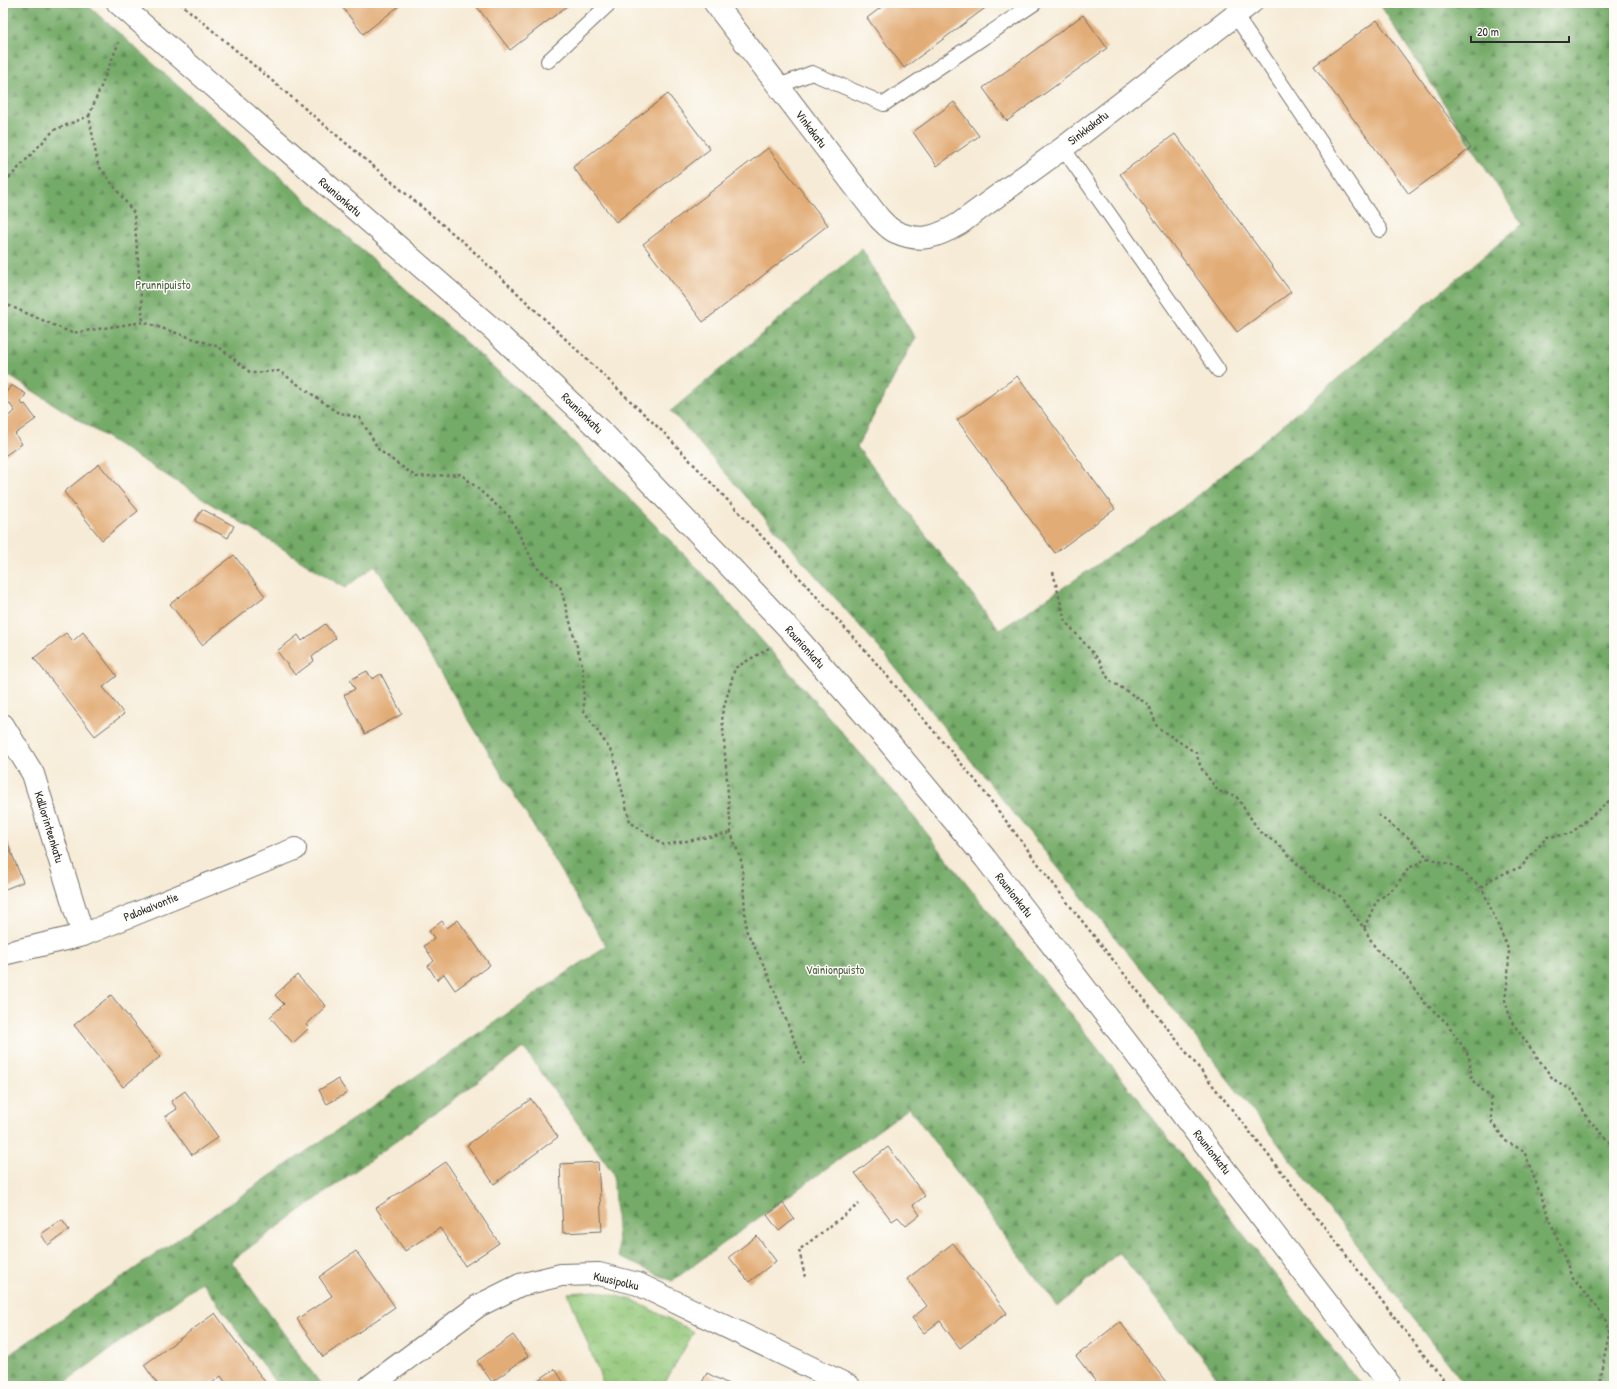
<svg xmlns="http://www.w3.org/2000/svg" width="1617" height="1389" viewBox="0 0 1617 1389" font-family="'Patrick Hand',sans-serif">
  <defs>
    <pattern id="forest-firs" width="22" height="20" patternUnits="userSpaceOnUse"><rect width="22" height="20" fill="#74ab68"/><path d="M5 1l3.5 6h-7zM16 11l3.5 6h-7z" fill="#5f8b56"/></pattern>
    <pattern id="park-crowns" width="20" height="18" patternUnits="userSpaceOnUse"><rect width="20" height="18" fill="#91c677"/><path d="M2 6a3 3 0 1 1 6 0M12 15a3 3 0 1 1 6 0" fill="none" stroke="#77a162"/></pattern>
  </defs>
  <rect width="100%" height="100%" fill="#fdfcf7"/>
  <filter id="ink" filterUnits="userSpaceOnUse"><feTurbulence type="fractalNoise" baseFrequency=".025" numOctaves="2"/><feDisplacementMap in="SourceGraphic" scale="8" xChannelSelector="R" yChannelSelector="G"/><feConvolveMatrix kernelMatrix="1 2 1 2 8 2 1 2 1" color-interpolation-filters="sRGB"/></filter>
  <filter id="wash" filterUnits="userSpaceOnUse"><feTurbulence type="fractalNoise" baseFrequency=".012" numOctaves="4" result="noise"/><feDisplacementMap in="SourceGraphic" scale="16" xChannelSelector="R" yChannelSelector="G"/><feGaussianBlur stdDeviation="0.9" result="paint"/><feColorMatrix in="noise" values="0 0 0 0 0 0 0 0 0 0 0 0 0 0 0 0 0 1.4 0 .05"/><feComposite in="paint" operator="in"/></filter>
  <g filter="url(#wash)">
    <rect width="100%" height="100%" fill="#f6ebd6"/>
    <!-- forest -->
    <g fill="url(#forest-firs)" stroke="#506b4a">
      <path d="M3 3H85L547 415 708 579 894 792 1122 1079 1362 1386H1224L1119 1252 1058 1307 909 1108 672 1281 619 1257 613 1173 524 1048 231 1261 322 1386H278L202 1282 60 1386H3V1359L606 946 375 565 345 588 3 372Z"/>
      <path d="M1379 3H1614V1386H1466L1182 1020 881 650 671 411 862 249 915 338 857 447 1000 630 1188 504 1522 224Z"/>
    </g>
    <!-- park -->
    <path fill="url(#park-crowns)" stroke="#5e7851" d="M596 1291 633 1300 694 1332 663 1386H604L568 1293Z"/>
    <g id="blocks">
      <!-- building -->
      <g fill="#e2ac76">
        <path d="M339 3H403L363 34Z"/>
        <path d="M474 3H571L510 50Z"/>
        <path d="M887 3H992L904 68 867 18Z"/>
        <path d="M1123 3H1135L1127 8Z"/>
        <path d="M1083 15 1107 48 1007 121 983 88Z"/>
        <path d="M1377 20 1471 148 1409 194 1314 66Z"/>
        <path d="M668 94 710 149 616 222 573 167Z"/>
        <path d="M954 102 979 136 937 166 913 132Z"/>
        <path d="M1175 134 1291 292 1237 332 1120 174Z"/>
        <path d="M768 148 828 225 703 322 643 244Z"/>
        <path d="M1017 376 1115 509 1055 553 957 420Z"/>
        <path d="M11 385 26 394 21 402 23 405 25 404 36 419 15 434 22 444 3 457V417L4 419 15 411 4 396Z"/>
        <path d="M99 464 138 511 102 540 64 492Z"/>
        <path d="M202 509 234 526 228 538 195 521Z"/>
        <path d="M234 555 265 596 202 645 170 604Z"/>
        <path d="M325 624 336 638 312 657 314 661 295 675 277 651 298 635 302 641Z"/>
        <path d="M83 632 117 676 103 687 124 714 95 736 34 658 66 633 73 641Z"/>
        <path d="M367 671 372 679 381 674 402 714 365 734 344 695 355 689 350 680Z"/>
        <path d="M3 831 23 882 3 890Z"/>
        <path d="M458 920 490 965 455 990 444 974 437 980 428 966 434 961 424 946 434 938 429 931 442 921 447 928Z"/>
        <path d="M297 975 326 1006 306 1025 309 1028 293 1043 270 1017 284 1004 275 995Z"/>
        <path d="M111 995 160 1057 123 1087 74 1025Z"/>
        <path d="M338 1079 347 1093 327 1104 319 1090Z"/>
        <path d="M185 1091 218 1137 192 1155 165 1117 177 1109 171 1101Z"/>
        <path d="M531 1099 558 1137 494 1184 467 1145Z"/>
        <path d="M888 1147 925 1196 913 1205 920 1215 906 1226 898 1217 892 1221 855 1173Z"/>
        <path d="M446 1162 499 1243 465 1266 440 1228 405 1251 376 1208Z"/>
        <path d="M598 1162 602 1231 563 1233 560 1164Z"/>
        <path d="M783 1203 794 1219 779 1231 767 1215Z"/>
        <path d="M62 1220 69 1230 48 1245 41 1234Z"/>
        <path d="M757 1236 776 1261 749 1282 729 1257Z"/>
        <path d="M953 1243 1007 1313 960 1348 940 1321 924 1333 912 1318 927 1306 907 1279Z"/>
        <path d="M356 1251 395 1307 323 1357 297 1319 332 1296 319 1277Z"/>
        <path d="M215 1313 268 1386H228L221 1376 208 1386H159L144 1365Z"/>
        <path d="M1120 1322 1169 1386H1099L1076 1356Z"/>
        <path d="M513 1335 528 1356 492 1382 477 1361Z"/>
        <path d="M555 1369 566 1386H529Z"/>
        <path d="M707 1373 732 1386H700Z"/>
        <path d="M1072 1382 1075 1386H1067Z"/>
      </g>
    </g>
  </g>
  <g filter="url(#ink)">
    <use href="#blocks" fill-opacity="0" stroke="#726e67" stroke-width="1"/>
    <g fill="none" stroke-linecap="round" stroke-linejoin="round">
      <defs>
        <g id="lane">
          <path d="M1235 15 1380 230"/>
          <path d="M548 61 610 3"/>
          <path d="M779 86 812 73 884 104 1035 3"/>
          <path d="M1063 148 1218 370"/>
        </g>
        <g id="street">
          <path d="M715 3 879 218C884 223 890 230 896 232 920 243 937 237 959 224L1063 148 1251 3"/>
          <path d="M3 725 33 774 83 935"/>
          <path d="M3 954 83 935 295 849"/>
          <path d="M370 1386 478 1306 520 1285 561 1275 599 1274 638 1284 849 1386"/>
        </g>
        <path id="secondary" d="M118 3 495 331 608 438 793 633 887 740 985 858 1391 1386"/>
      </defs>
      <!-- lane casing -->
      <use href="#lane" stroke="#726e67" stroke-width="16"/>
      <!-- street casing -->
      <use href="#street" stroke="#726e67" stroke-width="24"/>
      <!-- secondary casing -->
      <use href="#secondary" stroke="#726e67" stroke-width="24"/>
      <!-- path -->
      <g stroke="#726e67" stroke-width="2.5" stroke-dasharray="3 3" stroke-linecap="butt">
        <path d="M180 3 469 247 664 433 770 545 871 657 976 781 1067 902 1288 1180 1448 1386"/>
        <path d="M89 116 119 42"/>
        <path d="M3 179 9 178 54 130 89 116 98 165 134 213 143 322"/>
        <path d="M3 303 72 333 143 322 219 347 251 373 279 371 337 412 360 418 379 450 416 477 461 474 510 517 536 567 560 586 583 668 584 711 613 754 630 822 664 845 731 833"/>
        <path d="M1053 572 1065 621 1099 660 1109 680 1149 705 1157 727 1196 753 1201 768 1218 791 1236 796 1260 832 1279 845 1314 881 1340 896 1364 928 1376 949 1401 970 1424 1002 1447 1023 1469 1056 1472 1080 1491 1098 1492 1123 1507 1142 1524 1151 1571 1275 1607 1321 1610 1335 1614 1341"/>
        <path d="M769 648 735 668 722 714 731 833 742 863 746 930 766 970 804 1064"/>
        <path d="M1378 815 1410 839 1428 858 1455 866 1482 888 1509 951 1508 977 1505 1000 1511 1021 1553 1079 1573 1091 1588 1119 1614 1146"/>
        <path d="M1482 888 1493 878 1521 867 1547 837 1570 834 1609 801 1614 799"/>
        <path d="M1364 928 1376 902 1395 887 1409 868 1428 858"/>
        <path d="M805 1277 799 1250 859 1204"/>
        <path d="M1601 1386 1600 1376 1609 1335"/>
      </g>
      <!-- lane -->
      <use href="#lane" stroke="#fff" stroke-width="14"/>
      <!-- street -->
      <use href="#street" stroke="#fff" stroke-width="22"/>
      <!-- secondary -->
      <use href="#secondary" stroke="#fff" stroke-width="22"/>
    </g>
  </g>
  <g text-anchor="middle" stroke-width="3" stroke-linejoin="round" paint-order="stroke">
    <!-- street labels -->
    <g font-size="12" fill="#2b2b2b" stroke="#fdfcf7">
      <text transform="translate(1088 128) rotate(-38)" y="4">Sinkkakatu</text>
      <text transform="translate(811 129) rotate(53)" y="4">Vinkakatu</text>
      <text transform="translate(340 197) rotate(41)" y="4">Rounionkatu</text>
      <text transform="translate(582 413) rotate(44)" y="4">Rounionkatu</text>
      <text transform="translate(805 647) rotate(48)" y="4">Rounionkatu</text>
      <text transform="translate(49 827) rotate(73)" y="4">Kalliorinteenkatu</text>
      <text transform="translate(1014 895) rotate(52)" y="4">Rounionkatu</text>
      <text transform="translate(151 907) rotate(-22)" y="4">Palokaivontie</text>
      <text transform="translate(1212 1152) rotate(52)" y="4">Rounionkatu</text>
      <text transform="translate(616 1281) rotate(13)" y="4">Kuusipolku</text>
    </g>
    <!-- park labels -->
    <g font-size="12" fill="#4f6146" stroke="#fdfcf7">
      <text x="163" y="289">Prunnipuisto</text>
      <text x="835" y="974">Vainionpuisto</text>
    </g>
  </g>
  <!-- margin -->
  <rect width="1617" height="1389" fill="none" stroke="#fdfcf7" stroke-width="16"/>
  <!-- scale -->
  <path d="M1471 36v6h98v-6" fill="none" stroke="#2b2b2b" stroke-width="2"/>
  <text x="1477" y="36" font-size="12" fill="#2b2b2b" stroke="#fdfcf7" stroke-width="3" paint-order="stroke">20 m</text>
</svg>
